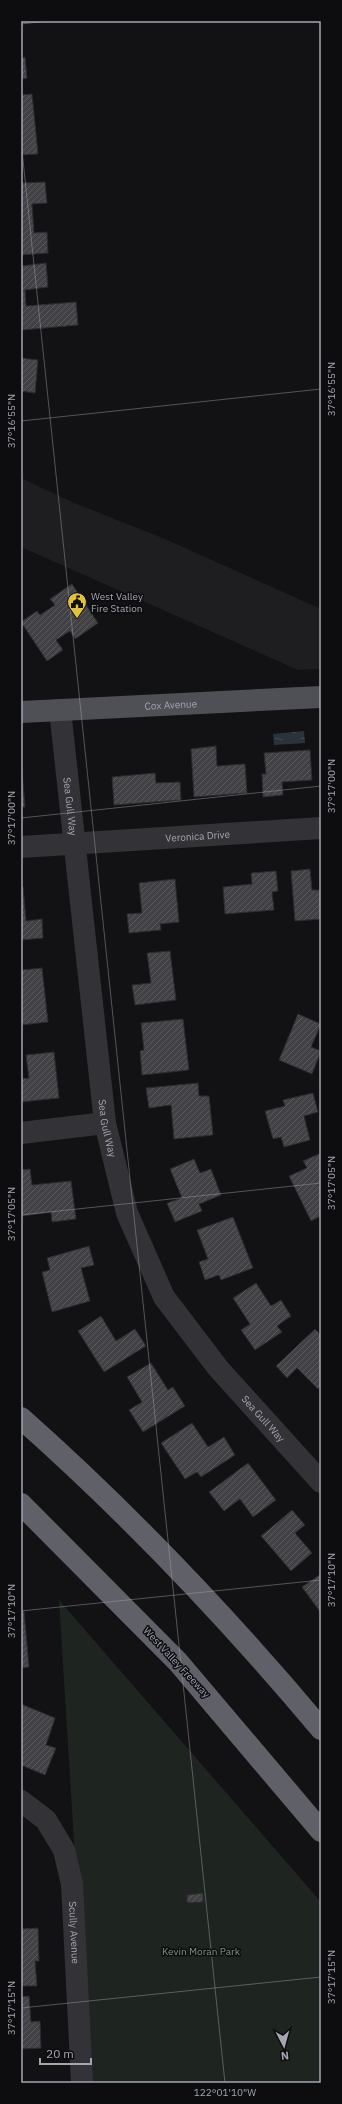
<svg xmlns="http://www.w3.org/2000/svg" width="342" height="2104" viewBox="0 0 342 2104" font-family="'IBM Plex Sans',sans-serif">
  <defs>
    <pattern id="water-ripples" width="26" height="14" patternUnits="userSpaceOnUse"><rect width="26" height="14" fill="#2c323a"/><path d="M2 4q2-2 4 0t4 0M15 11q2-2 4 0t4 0" fill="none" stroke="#484d54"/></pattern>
    <pattern id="building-hatch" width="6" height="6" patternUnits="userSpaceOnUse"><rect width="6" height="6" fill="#414146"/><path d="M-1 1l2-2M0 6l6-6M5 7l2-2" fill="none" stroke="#59595e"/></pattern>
  </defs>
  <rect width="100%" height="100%" fill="#121113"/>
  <!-- built -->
  <path fill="#1e1d1f" d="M21 478 72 502 165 539 321 609V669L298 670 21 547Z"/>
  <!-- green -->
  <path fill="#1e2520" d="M59 1600 321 1902V2083H89Z"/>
  <!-- water -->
  <path fill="url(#water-ripples)" d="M304 731 305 743 274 745 273 734Z"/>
  <!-- building -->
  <g fill="url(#building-hatch)" stroke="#2c2b2e">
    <path d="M25 57 27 78 21 79V58Z"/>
    <path d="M32 94 38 154 21 155V95Z"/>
    <path d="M45 182 47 203 32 204 34 233 47 232 48 253 21 255V183Z"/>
    <path d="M46 263 48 287 25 290 26 306 76 302 78 325 22 330 21 266Z"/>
    <path d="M21 358 38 360 35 393 21 391Z"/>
    <path d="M72 584 98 623 75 639 70 631 56 640 63 650 47 661 21 622 37 611 40 615 55 605 50 599Z"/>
    <path d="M216 746 217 766 245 764 247 793 194 797 191 749Z"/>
    <path d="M310 750 312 780 282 782 283 795 263 797 262 774H266L264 753Z"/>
    <path d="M21 760 25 807H21Z"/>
    <path d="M155 773 156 783 180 782 181 800 114 805 112 777Z"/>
    <path d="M310 869 312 890H321V919L295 921 291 871Z"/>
    <path d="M276 871 278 891 272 892 274 910 225 914 223 887 252 884 251 873Z"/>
    <path d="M175 879 179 922 160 924 161 930 129 933 127 914 142 913 139 883Z"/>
    <path d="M21 887H23L26 921 42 919 43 938 21 940Z"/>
    <path d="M170 951 176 1000 135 1005 132 985 151 983 147 953Z"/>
    <path d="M42 968 48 1022 21 1025V970Z"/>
    <path d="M298 1014 321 1024 311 1047 321 1051 312 1074 279 1060Z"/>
    <path d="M183 1019 189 1070 142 1075 140 1051 144 1050 141 1023Z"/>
    <path d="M54 1052 59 1098 21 1102V1079L29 1078 26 1055Z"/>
    <path d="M198 1083 199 1096H209L213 1135 174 1139 171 1105 149 1108 146 1088Z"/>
    <path d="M313 1093 318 1112 304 1116 310 1140 284 1147 281 1137 273 1139 265 1111 285 1106 283 1100Z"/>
    <path d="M321 1153V1216L311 1221 289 1176 307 1168 303 1161Z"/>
    <path d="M194 1159 200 1173 211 1169 221 1195 199 1204 202 1211 175 1222 167 1203 182 1198 170 1169Z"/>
    <path d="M30 1169 32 1185 71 1181 76 1219 52 1222 51 1212 22 1216 21 1170Z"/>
    <path d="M233 1217 253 1268 221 1280 219 1275 205 1280 199 1262 208 1259 197 1230Z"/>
    <path d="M89 1246 94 1265 81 1268 90 1301 52 1312 42 1272 50 1270 47 1258Z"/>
    <path d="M256 1283 271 1306 281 1300 291 1316 277 1326 282 1332 255 1350 241 1330 250 1324 233 1298Z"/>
    <path d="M101 1316 116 1341 135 1329 146 1346 104 1372 78 1331Z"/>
    <path d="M315 1329 321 1335V1386L318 1389 297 1368 287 1378 276 1366Z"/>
    <path d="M151 1363 168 1390 173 1387 185 1406 143 1432 129 1410 142 1402 127 1377Z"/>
    <path d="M192 1423 208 1447 224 1437 235 1455 201 1477 197 1472 185 1479 161 1443Z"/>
    <path d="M248 1463 276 1500 253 1517 240 1499 224 1511 209 1492Z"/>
    <path d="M292 1510 305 1525 295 1533 312 1553 291 1571 261 1536Z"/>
    <path d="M321 1574V1613L302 1587Z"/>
    <path d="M21 1611H24L29 1667 21 1668Z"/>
    <path d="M21 1704 55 1718 46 1745 56 1748 45 1775 21 1765Z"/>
    <path d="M203 1893V1902L187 1903V1895Z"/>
    <path d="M38 1928 39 1961H35L37 1986H21V1929Z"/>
    <path d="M29 1996 31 2022 40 2021 41 2048 21 2049V1997Z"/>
  </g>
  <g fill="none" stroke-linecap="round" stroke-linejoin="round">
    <!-- minor -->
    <g stroke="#333337" stroke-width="22">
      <path id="s1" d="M60 710 105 1123 127 1213 164 1297 218 1368 321 1482"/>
      <path id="s2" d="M21 847 321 828"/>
      <path d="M21 1133 105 1123"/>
      <path id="s3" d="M21 1801 46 1820 64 1850 72 1884 82 2083"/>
    </g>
    <!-- major -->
    <path stroke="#4f4f56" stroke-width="22" id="s4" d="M21 712 321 697"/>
    <!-- highway -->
    <g stroke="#5f6068" stroke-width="22">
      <path d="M21 1418C129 1514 228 1618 321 1729"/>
      <path d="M21 1504 178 1662 321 1831"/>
    </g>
  </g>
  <!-- ticks -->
  <path fill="none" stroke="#a4a6b2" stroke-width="1" stroke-opacity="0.45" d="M21 24 48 21M21 141 225 2083M21 421 321 389M21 818 321 786M21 1215 321 1183M21 1611 321 1580M21 2008 321 1977"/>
  <!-- icons -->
  <defs>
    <symbol id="civic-pin" viewBox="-11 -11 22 30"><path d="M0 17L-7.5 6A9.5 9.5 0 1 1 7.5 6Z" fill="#e0c23c" stroke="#0d0c0e"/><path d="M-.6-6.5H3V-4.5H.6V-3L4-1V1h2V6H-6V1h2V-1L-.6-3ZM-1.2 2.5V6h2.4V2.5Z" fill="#111"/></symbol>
  </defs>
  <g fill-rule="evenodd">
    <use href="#civic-pin" x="66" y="591" width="22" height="30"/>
  </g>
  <g text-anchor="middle" stroke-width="3" stroke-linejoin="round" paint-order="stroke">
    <!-- poi labels -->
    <g font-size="10" fill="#a4a6b2" stroke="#0d0c0e" text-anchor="start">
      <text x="91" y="600">West Valley<tspan x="91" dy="12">Fire Station</tspan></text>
    </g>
    <!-- street labels -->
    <g font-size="10" fill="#a4a6b2" stroke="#0d0c0e">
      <text dy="4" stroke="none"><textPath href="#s4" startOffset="150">Cox Avenue</textPath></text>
      <text dy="4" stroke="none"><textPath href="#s1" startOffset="97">Sea Gull Way</textPath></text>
      <text dy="4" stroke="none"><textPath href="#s2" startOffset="177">Veronica Drive</textPath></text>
      <text dy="4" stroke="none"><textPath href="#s1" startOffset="421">Sea Gull Way</textPath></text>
      <text dy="4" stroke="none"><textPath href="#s1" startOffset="757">Sea Gull Way</textPath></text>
      <text transform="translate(177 1662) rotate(47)" y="4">West Valley Freeway</text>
      <text dy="4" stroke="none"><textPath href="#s3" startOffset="150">Scully Avenue</textPath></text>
    </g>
    <!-- park labels -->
    <g font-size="10" fill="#7d9b83" stroke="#0d0c0e">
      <text x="201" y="1955">Kevin Moran Park</text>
    </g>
  </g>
  <!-- border -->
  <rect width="342" height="2104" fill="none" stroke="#0d0c0e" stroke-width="44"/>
  <!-- north arrow -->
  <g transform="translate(284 2046) rotate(174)" stroke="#0d0c0e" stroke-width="3" paint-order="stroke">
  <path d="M0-3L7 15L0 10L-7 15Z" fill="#a4a6b2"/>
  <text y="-6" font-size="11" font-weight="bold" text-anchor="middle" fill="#a4a6b2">N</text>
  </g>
  <!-- scale -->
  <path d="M40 2058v6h51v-6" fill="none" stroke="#a4a6b2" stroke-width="2"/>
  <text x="46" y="2058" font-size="12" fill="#a4a6b2" stroke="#0d0c0e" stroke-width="3" paint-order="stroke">20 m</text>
  <rect x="22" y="22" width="298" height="2060" fill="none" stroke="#a4a6b2" stroke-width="1.5"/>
  <g font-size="10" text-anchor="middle" fill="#a4a6b2">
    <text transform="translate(331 389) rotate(-90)" y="4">37°16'55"N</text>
    <text transform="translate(11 421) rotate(-90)" y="4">37°16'55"N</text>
    <text transform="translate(331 786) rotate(-90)" y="4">37°17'00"N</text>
    <text transform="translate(11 818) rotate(-90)" y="4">37°17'00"N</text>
    <text transform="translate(331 1183) rotate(-90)" y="4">37°17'05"N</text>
    <text transform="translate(11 1214) rotate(-90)" y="4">37°17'05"N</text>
    <text transform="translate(331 1580) rotate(-90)" y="4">37°17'10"N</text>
    <text transform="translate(11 1611) rotate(-90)" y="4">37°17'10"N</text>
    <text transform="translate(331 1977) rotate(-90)" y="4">37°17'15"N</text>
    <text transform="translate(11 2008) rotate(-90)" y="4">37°17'15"N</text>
    <text x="225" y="2096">122°01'10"W</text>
  </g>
</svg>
